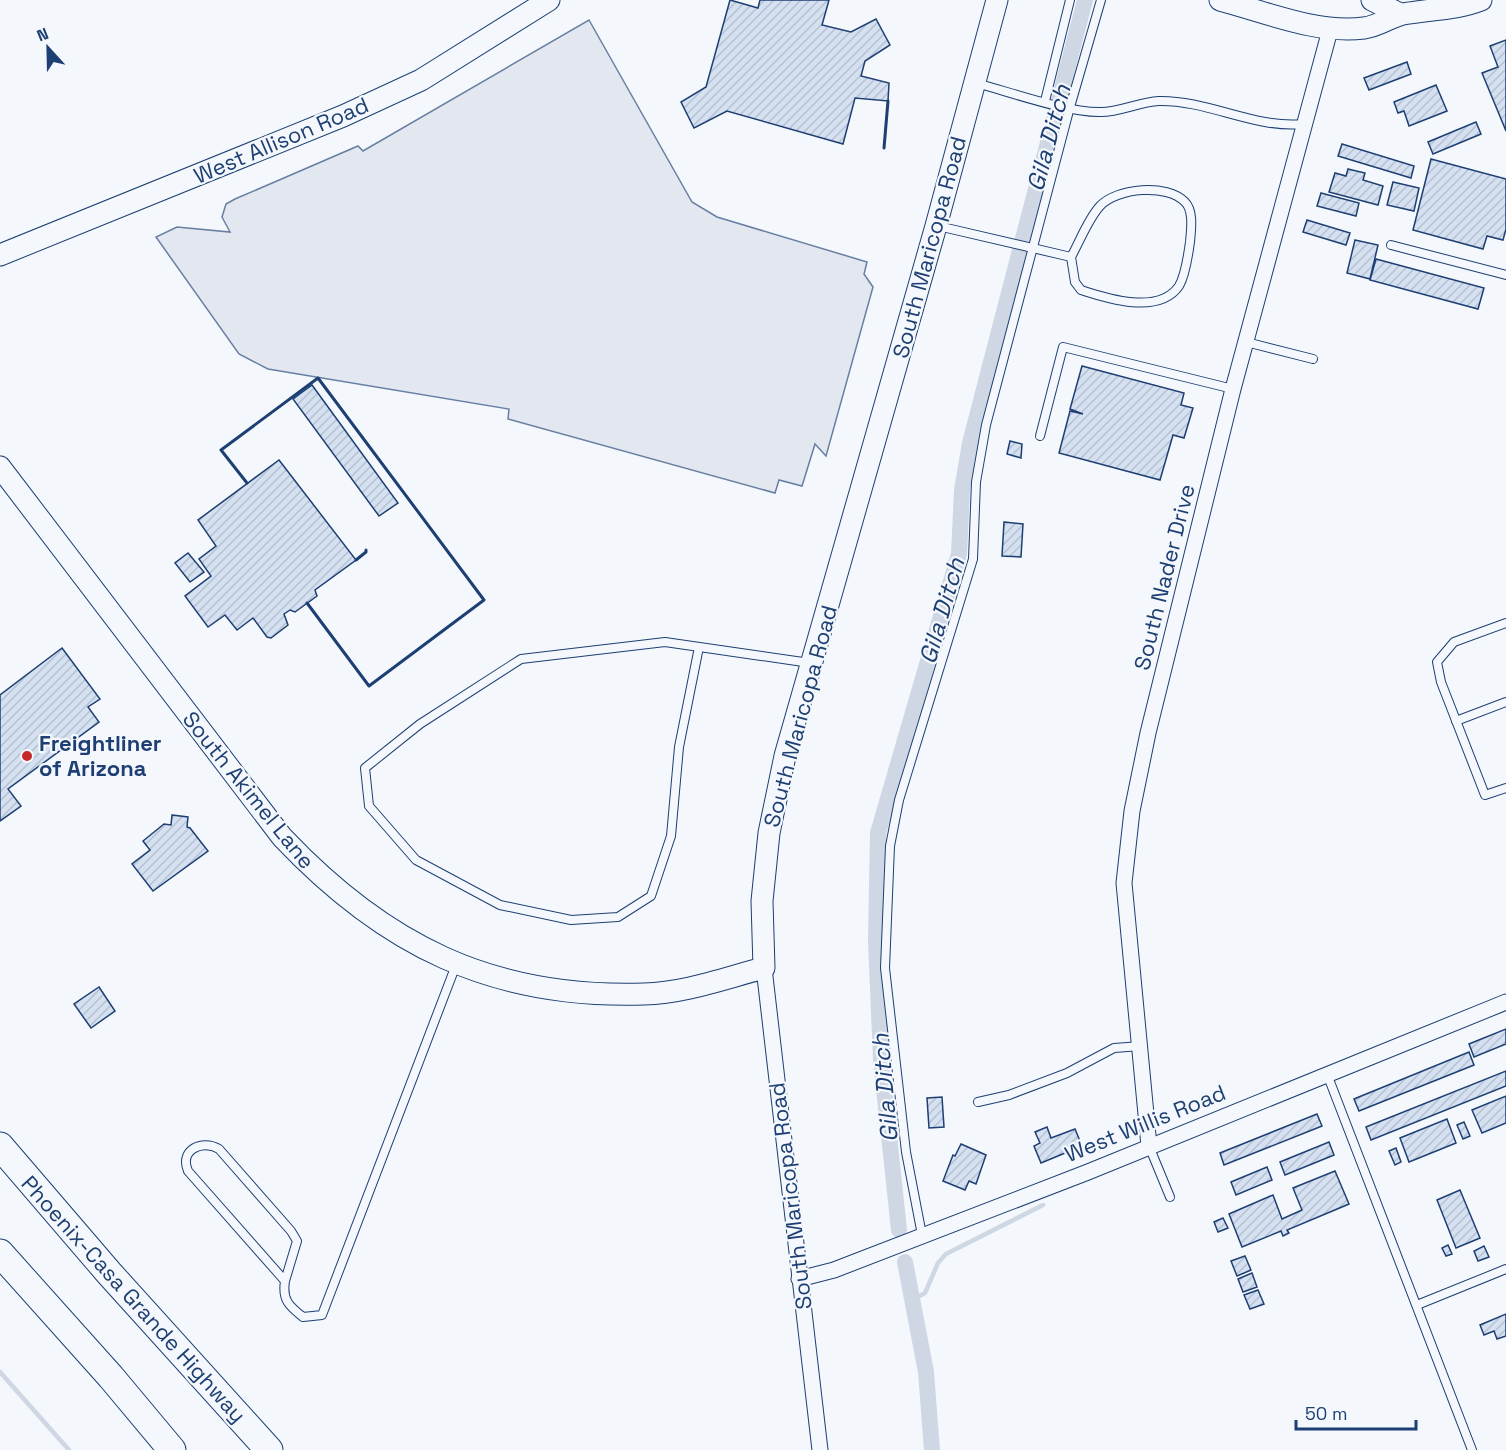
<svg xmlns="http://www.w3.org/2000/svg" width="1506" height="1450" viewBox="0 0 1506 1450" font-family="'Space Grotesk',sans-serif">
  <defs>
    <pattern id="building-hatch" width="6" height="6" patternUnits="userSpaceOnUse" patternTransform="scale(1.5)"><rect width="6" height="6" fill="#d5e0f0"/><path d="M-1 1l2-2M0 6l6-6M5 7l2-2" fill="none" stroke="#b6c1d1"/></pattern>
  </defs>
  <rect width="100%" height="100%" fill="#f4f7fb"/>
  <!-- parking -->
  <path fill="#e3e8f0" stroke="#687fa3" stroke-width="1.5" d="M589 20 692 202 717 217 867 262 864 274 873 287 826 456 815 444 802 486 779 480 775 493 508 419 509 409 268 369 239 354 156 237 177 227 230 232 222 217 226 204 235 199 358 146 363 151Z"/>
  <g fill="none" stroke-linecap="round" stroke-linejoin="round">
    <!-- stream -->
    <g stroke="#cfd7e4" stroke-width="4.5">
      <path d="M912 1300 925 1293 938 1263 946 1254 1043 1205"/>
      <path d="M0 1372 69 1450"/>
    </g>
    <!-- canal -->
    <g stroke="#cfd7e4" stroke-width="16">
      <path d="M899 1230 881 1060 876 941 878 833 959 554 962 490 970 443 1085 0"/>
      <path d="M905 1262 926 1372 932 1450"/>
    </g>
  </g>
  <!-- building -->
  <g fill="url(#building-hatch)" stroke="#1d3f73" stroke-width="1.5">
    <path d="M730 0 758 8 760 0H829L822 25 851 32 876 19 890 45 865 61 861 76 889 83 888 101 855 98 843 144 727 111 694 128 681 102 706 87Z"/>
    <path d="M1506 40V131L1482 73 1498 67 1490 46Z"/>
    <path d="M1407 62 1411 74 1369 90 1364 78Z"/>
    <path d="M1436 85 1447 111 1409 126 1404 111 1398 113 1394 102Z"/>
    <path d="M1476 122 1481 134 1433 154 1428 142Z"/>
    <path d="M1342 144 1414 166 1411 178 1338 156Z"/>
    <path d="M1431 159 1506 179V229L1503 240 1487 236 1483 249 1413 230Z"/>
    <path d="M1348 169 1365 173 1363 180 1383 186 1378 205 1329 192 1335 173 1346 176Z"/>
    <path d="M1393 182 1419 188 1414 211 1387 205Z"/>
    <path d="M1321 193 1359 203 1356 216 1317 206Z"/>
    <path d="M1307 220 1350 233 1346 245 1303 232Z"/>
    <path d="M1355 240 1378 245 1370 279 1347 273Z"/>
    <path d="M1376 259 1484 288 1478 309 1370 280Z"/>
    <path d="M1082 366 1184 393 1181 405 1193 408 1184 438 1173 435 1160 480 1059 453 1070 411 1083 414 1070 409Z"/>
    <path d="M312 385 398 503 379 516 293 399Z"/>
    <path d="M1010 441 1022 444 1021 458 1007 454Z"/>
    <path d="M279 460 356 560 315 590 317 596 295 612 290 610 284 614 288 625 271 638 267 637 253 618 237 630 225 615 208 627 185 596 211 576 199 559 216 546 198 520Z"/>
    <path d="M1004 522 1023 524 1021 557 1002 556Z"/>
    <path d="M188 553 204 572 190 582 175 563Z"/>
    <path d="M62 648 100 699 88 707 99 722 8 789 21 806 0 821V695Z"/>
    <path d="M172 815 188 817 187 827 190 828 208 851 153 891 132 864 150 850 143 841 164 824 171 825Z"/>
    <path d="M99 987 115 1011 91 1028 74 1004Z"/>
    <path d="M1506 1029V1044L1474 1057 1469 1044Z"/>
    <path d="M1469 1052 1474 1065 1359 1111 1354 1099Z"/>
    <path d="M1506 1071V1086L1371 1140 1366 1127Z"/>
    <path d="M1506 1096V1123L1482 1133 1472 1110Z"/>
    <path d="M942 1097 944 1127 929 1128 927 1098Z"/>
    <path d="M1317 1114 1322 1126 1224 1165 1220 1153Z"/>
    <path d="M1447 1119 1456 1143 1409 1162 1400 1138Z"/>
    <path d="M1464 1122 1470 1136 1463 1139 1457 1125Z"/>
    <path d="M1047 1127 1051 1138 1075 1129 1082 1146 1041 1163 1034 1146 1040 1143 1035 1132Z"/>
    <path d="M1329 1142 1334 1155 1285 1175 1280 1162Z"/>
    <path d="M961 1144 986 1155 976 1184 969 1181 965 1190 943 1181 953 1155 955 1156Z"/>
    <path d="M1396 1148 1401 1162 1395 1165 1389 1151Z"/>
    <path d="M1267 1167 1272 1180 1236 1195 1231 1182Z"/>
    <path d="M1335 1171 1349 1204 1287 1230 1289 1233 1283 1236 1281 1231 1242 1247 1229 1214 1273 1195 1282 1219 1302 1210 1293 1188Z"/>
    <path d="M1460 1190 1480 1238 1456 1248 1437 1200Z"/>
    <path d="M1223 1218 1228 1228 1218 1232 1214 1222Z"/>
    <path d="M1448 1245 1452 1254 1446 1256 1442 1248Z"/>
    <path d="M1484 1246 1489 1257 1478 1261 1474 1251Z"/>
    <path d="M1245 1256 1251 1270 1237 1276 1231 1261Z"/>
    <path d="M1252 1273 1257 1287 1243 1292 1238 1279Z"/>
    <path d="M1258 1290 1264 1304 1250 1309 1244 1295Z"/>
    <path d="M1506 1314V1336L1497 1339 1494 1331 1484 1335 1480 1325Z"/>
  </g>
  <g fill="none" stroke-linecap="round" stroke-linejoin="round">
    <defs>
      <g id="lane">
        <path d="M976 83C1010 92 1068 113 1101 112 1120 112 1139 102 1159 101 1208 100 1255 129 1303 124"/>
        <path d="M1045 101 1070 0"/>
        <path d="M938 226 1071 257C1080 241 1088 219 1100 206 1117 188 1167 183 1185 202 1194 211 1191 230 1190 242 1188 255 1186 274 1179 286 1159 315 1108 299 1081 290L1075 282 1071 257"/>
        <path d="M1391 245 1506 275"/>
        <path d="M1246 342 1313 359"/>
        <path d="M1040 436 1063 347 1233 389"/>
        <path d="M1506 623 1454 642 1437 662 1441 682 1485 795 1506 788"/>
        <path d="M699 647 679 747 671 836 651 896 618 917 571 920 500 905 416 860 369 806 365 768 420 724 521 659 665 642 810 663"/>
        <path d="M1456 721 1506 702"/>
        <path d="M1327 1074 1472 1450"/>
        <path d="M978 1102 1009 1095 1067 1073 1114 1048 1141 1046"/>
        <path d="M1149 1146 1170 1197"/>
        <path d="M922 1235 906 1152 885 968 890 846 899 800 973 559 976 482 986 425 1070 107 1101 0"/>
        <path d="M285 1281 297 1241 291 1231 219 1149C202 1139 179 1150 188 1171L285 1281C282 1300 289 1306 303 1317L322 1315 456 965"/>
        <path d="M1417 1305 1506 1269"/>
      </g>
      <g id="street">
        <path d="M764 968 820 1450"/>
        <path d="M1149 1146 1124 883 1132 811 1148 733 1233 389 1330 30"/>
        <path d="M799 1279 834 1270 1088 1172 1506 1002"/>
      </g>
      <g id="secondary">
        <path d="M1220 0C1266 12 1316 34 1364 28 1379 26 1390 17 1403 14 1429 9 1455 10 1481 0"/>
        <path d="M1372 0 1400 14"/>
        <path d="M0 255 343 116 421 80 549 0"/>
        <path d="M0 467 282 837C384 945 492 999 644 994 685 993 725 978 764 968L762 901 769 833 785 756 936 226 997 0"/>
      </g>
      <g id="highway">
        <path d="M0 1146 109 1273 269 1450"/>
        <path d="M0 1253 111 1377 172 1450"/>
      </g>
    </defs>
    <!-- lane casing -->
    <use href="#lane" stroke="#1d3f73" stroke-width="10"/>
    <!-- street casing -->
    <use href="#street" stroke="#1d3f73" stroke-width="17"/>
    <!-- secondary casing -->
    <use href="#secondary" stroke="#1d3f73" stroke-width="23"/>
    <!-- highway casing -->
    <use href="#highway" stroke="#1d3f73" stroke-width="29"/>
    <!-- lane -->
    <use href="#lane" stroke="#f4f7fb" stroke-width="8"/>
    <!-- street -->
    <use href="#street" stroke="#f4f7fb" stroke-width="15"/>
    <!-- secondary -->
    <use href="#secondary" stroke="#f4f7fb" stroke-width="21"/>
    <!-- highway -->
    <use href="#highway" stroke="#f4f7fb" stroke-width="27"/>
    <!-- wall -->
    <g stroke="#1d3f73" stroke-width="3">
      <path d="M884 148 888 101"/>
      <path d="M247 483 221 450 318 378 484 600 369 686 307 603"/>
      <path d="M356 560 366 552V550"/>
    </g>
  </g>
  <!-- markers -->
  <circle fill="#c62828" stroke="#f4f7fb" stroke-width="2" cx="27" cy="756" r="6"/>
  <g text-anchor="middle" stroke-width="4.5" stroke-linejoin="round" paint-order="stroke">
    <!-- street labels -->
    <g font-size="22" fill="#1d3f73" stroke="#f4f7fb">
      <text transform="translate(281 140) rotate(-23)" y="8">West Allison Road</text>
      <text transform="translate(929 247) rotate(-75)" y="8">South Maricopa Road</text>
      <text transform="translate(1164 577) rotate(-76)" y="8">South Nader Drive</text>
      <text transform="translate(800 716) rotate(-75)" y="8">South Maricopa Road</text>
      <text transform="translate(249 790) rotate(51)" y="8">South Akimel Lane</text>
      <text transform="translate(1145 1123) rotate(-22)" y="8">West Willis Road</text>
      <text transform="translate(790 1196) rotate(-97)" y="8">South Maricopa Road</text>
      <text transform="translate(134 1299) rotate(48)" y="8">Phoenix-Casa Grande Highway</text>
    </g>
    <!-- poi labels -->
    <g font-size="22" font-weight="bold" fill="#1d3f73" stroke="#f4f7fb" text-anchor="start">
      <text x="39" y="751">Freightliner<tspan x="39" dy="25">of Arizona</tspan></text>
    </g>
    <!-- water labels -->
    <g font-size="24" font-style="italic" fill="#1d3f73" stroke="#f4f7fb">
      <text transform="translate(1049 138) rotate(-75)" y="8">Gila Ditch</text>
      <text transform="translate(942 611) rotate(-74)" y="8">Gila Ditch</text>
      <text transform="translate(885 1088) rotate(-95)" y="8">Gila Ditch</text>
    </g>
  </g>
  <!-- north arrow -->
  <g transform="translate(48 48) rotate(338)" stroke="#f4f7fb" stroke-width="4.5" paint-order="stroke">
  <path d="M0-4.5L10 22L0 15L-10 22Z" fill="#1d3f73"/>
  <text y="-9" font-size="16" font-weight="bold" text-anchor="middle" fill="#1d3f73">N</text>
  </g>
  <!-- scale -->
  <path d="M1296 1420v9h120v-9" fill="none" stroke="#1d3f73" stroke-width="3"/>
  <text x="1305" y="1420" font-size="18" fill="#1d3f73" stroke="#f4f7fb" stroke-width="4.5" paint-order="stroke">50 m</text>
</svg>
